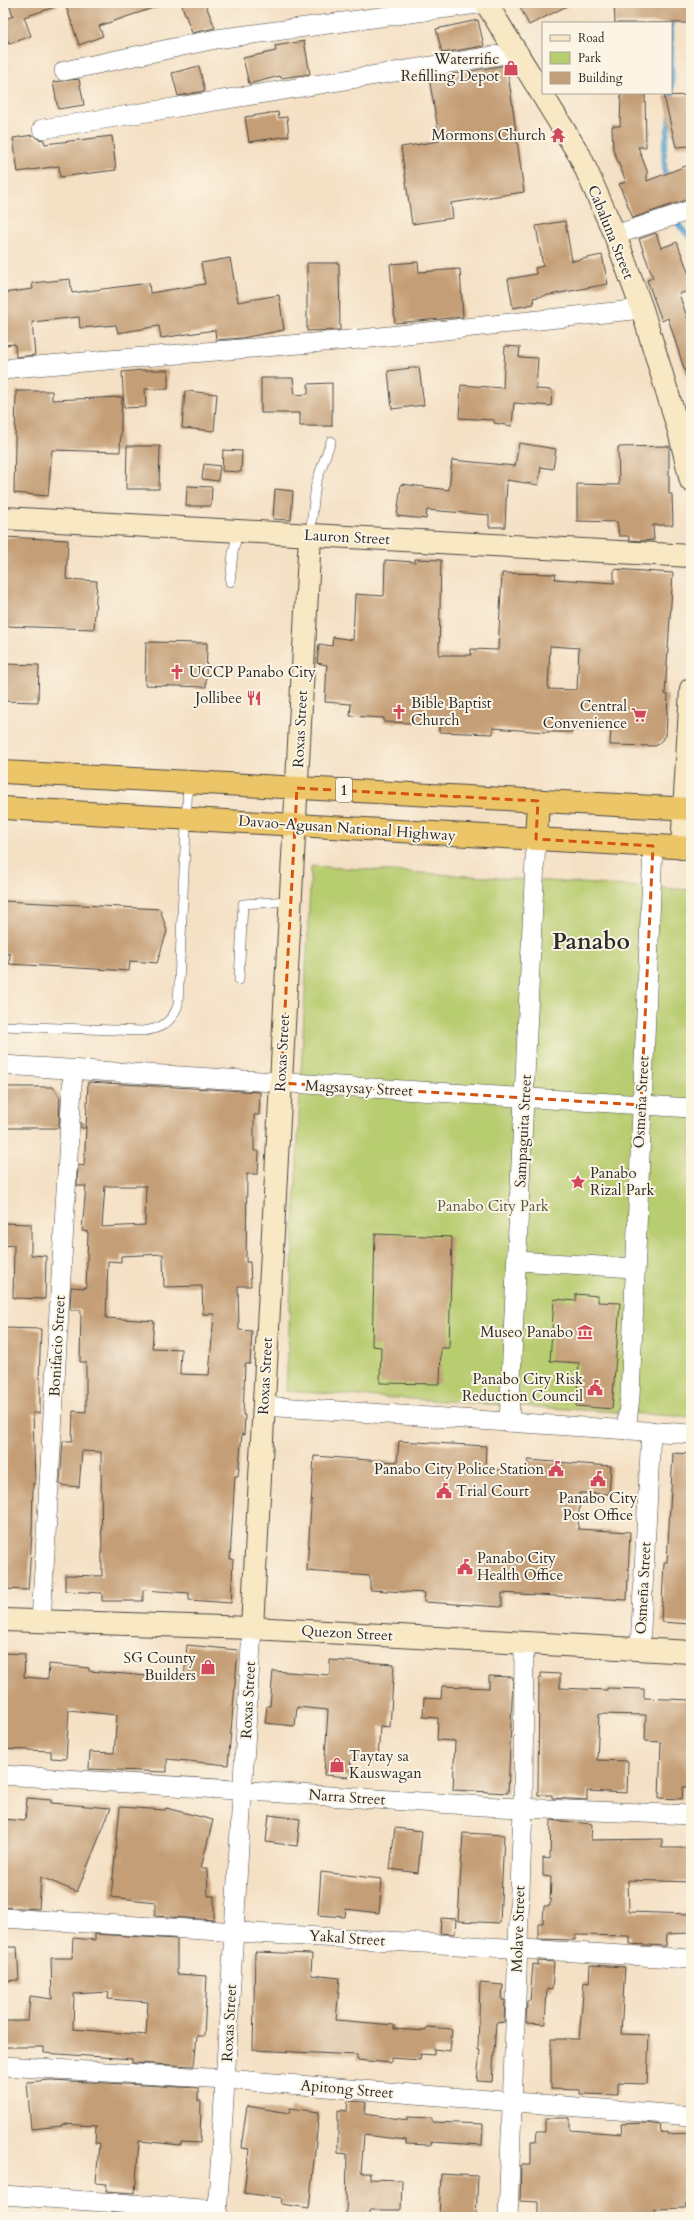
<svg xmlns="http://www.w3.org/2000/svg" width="694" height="2220" viewBox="0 0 694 2220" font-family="Cardo,serif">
  <rect width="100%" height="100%" fill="#fcf5e5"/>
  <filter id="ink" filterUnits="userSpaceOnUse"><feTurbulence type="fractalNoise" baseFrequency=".025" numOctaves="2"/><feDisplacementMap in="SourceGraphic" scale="8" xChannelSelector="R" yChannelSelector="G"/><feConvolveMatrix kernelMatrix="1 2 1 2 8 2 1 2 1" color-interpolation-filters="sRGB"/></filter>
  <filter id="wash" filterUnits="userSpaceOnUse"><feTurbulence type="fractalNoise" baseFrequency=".012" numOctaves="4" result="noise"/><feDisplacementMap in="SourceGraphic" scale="16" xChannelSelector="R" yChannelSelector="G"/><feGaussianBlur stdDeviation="0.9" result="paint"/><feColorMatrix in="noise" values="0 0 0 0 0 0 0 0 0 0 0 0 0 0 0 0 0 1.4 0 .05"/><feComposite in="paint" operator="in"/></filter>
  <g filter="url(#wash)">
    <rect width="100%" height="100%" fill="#f4e0c4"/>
    <!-- green -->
    <path fill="#b8cc70" stroke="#727c4e" d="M311 866 691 890V1417L286 1391Z"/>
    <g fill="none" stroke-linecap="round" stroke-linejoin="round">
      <!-- stream -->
      <g stroke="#57a2cf" stroke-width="5.5">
        <path d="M671 3 672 103"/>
        <path d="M665 182 664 150 671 113"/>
        <path d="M678 224 691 239"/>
      </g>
    </g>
    <g id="blocks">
      <!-- building -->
      <g fill="#c49e76" fill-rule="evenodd">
        <path d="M9 3H57L58 6 24 17 31 36 9 44 3 28V20L13 16Z"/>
        <path d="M75 3H159V6L99 26 103 36 79 45 66 6Z"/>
        <path d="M181 3H205L215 28 192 33Z"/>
        <path d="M518 3H573L529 25Z"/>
        <path d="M614 3H691V23H615Z"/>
        <path d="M478 20 484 46 442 53 436 29Z"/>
        <path d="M304 41 310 74 281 78 280 76 249 84 243 58 276 51 275 46Z"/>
        <path d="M507 65 524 192 451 203 453 218 412 224 401 147 440 141 429 78Z"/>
        <path d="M199 66 205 91 178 96 172 73Z"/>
        <path d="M79 79 84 105 58 109 53 82Z"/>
        <path d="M621 93H645L646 147H638L647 171V181L691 164V198L633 218 619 184 626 182 613 149 612 126H620Z"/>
        <path d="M691 95V146L676 147 664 96Z"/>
        <path d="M278 112 279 118 287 117 289 136 249 142 245 117Z"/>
        <path d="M33 135 38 139 44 140 45 144 112 136 116 170 60 177 59 166 18 172 13 138Z"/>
        <path d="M565 221 572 261 602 255 608 284 533 298 534 304 513 308 508 279 536 274 535 268 543 266 536 226Z"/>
        <path d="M656 233 661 248 677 242 691 280V290L679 294 691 328V381H688L668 318 662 321 647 280 653 278 639 239Z"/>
        <path d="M230 258 238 302 279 295 284 330 242 338 216 340 215 330 161 338 159 326 118 333 116 325 80 328 79 317 32 322 35 355 16 357 15 344 3 345V293L33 289 32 283 70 279 72 293 149 283 150 293 205 284 201 263Z"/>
        <path d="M418 262 419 272 460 269 463 317 395 323 390 264Z"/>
        <path d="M307 263H339L340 330 307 331Z"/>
        <path d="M505 346 520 347 519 357 538 358 536 389 552 390 551 406 514 403 512 426 494 423V420L459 418 461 385 503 388Z"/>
        <path d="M419 367 424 405 392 409 388 371Z"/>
        <path d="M142 370H168V389H145L146 407 124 408 122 372Z"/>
        <path d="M261 378H293L295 395 308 394V384L332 383V426H300V413H261Z"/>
        <path d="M16 391H52V400L122 397 120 452 52 450 48 496 14 493Z"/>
        <path d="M185 391 217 394 214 431 182 428Z"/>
        <path d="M519 443 556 449 553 469 541 467 538 485 507 480 505 527H489V515L427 510 426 519 397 516 401 484 449 490 452 460 515 466Z"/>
        <path d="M127 446H160L159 489H126Z"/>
        <path d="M669 446V494H672L673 525H653L654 540 642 541 629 540V536H619L617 522 577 521V484L619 485 618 447Z"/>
        <path d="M223 450 242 451 241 472 222 471Z"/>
        <path d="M204 464 220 466 218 481 202 479Z"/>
        <path d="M187 486 212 487 211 506H186Z"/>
        <path d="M275 489 293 491 291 520 273 519Z"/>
        <path d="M3 537 68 540 66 579 97 581 94 629 3 626Z"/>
        <path d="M415 559 441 560 439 655H471V649L498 650 502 573 556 574 555 579 614 583V569L673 573 665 694 668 695 666 736 656 746 610 745 611 729 573 728V732H545L493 728V734L439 732V724L384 722V718L350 716 351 704 325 702 327 665 317 663 319 644 332 646 333 637 353 640 355 594 384 596 385 560 415 562ZM550 646 579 648 577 690 548 689Z"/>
        <path d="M146 642 207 643 206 687 145 685Z"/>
        <path d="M3 664 39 665 38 702 3 701Z"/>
        <path d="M3 901 160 909 167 931 157 963 130 961 129 971 9 964 10 954 3 953Z"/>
        <path d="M88 1082 260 1092 259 1115H254V1151H259L258 1174H247L246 1262H250L251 1286H238L239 1330 252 1331 250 1364H245L243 1415H245L244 1435 242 1434 238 1476H235L230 1559H233L231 1603 189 1600V1593L143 1590V1601H102V1593L65 1591V1575L102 1576 101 1452 82 1451 79 1487 60 1485 63 1441H72L73 1411 86 1412V1362H80L81 1310H70L71 1287 86 1288 88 1232 82 1231 86 1186H77L78 1165 84 1166 86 1128H81V1122L86 1128ZM105 1186H146L145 1225 102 1227ZM163 1254 164 1287 202 1286 203 1314H214L209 1375 180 1374 181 1349 152 1348 154 1321 106 1318 108 1261 121 1262V1256Z"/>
        <path d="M3 1087H53L60 1097 59 1128H3Z"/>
        <path d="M3 1223 31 1224V1255L46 1256 45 1299 13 1298 14 1245 3 1246Z"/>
        <path d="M375 1234 452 1237 449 1348H441L440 1384 380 1383 381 1347 372 1346Z"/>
        <path d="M576 1294 598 1296V1302L620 1303 612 1409 576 1406 579 1363 550 1361 554 1299 576 1301Z"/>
        <path d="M3 1328 41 1329 39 1377H40V1413H33L35 1484 33 1483 32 1534 28 1590 3 1589Z"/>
        <path d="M399 1441 486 1446 485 1469 527 1472 528 1460 611 1466 609 1494 580 1493 578 1529 630 1532 627 1600 502 1593V1607L424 1602 425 1593 370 1590V1576L307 1571 314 1456 397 1462Z"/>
        <path d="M673 1453 691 1454V1624L661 1622 664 1562H667Z"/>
        <path d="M187 1645 238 1650 228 1765 167 1759V1772L89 1769 90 1752 114 1753 117 1715 69 1710 66 1759 51 1758V1751L3 1749V1653L25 1654 24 1677 48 1679 49 1664 89 1668V1671L184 1679Z"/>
        <path d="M330 1660 394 1664 390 1727 380 1726 378 1760 351 1759 350 1777 324 1775 328 1710 297 1707 295 1726 265 1723 267 1706H270L273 1671 330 1675Z"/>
        <path d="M541 1673 560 1674V1688L607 1690V1688L644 1689V1698L691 1700V1787H683L682 1799 659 1798 661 1742 645 1741 646 1715 599 1714 597 1760 628 1761 627 1793 587 1791V1800L552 1798V1795H538L539 1678H541Z"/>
        <path d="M489 1676 513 1677 508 1793 453 1790 455 1741 437 1740 438 1718 423 1717 424 1698 441 1699 442 1686 489 1688Z"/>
        <path d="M27 1798 51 1800V1803L111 1808 77 1892 41 1877 39 1909 3 1907V1819L25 1821Z"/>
        <path d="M120 1807 165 1810 166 1808 213 1820 201 1868H207L208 1896H214V1920L155 1916V1902L111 1897Z"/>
        <path d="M269 1815 300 1819 297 1846 266 1842Z"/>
        <path d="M551 1820 592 1824 591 1840 662 1839V1848H691V1882L628 1880 629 1912 691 1914V1933L667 1934 666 1946 630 1944V1936L575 1935V1940L538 1939V1923H543L544 1906H550L551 1877 543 1876V1858L550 1859Z"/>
        <path d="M395 1828 422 1831 418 1873 390 1869Z"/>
        <path d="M463 1833 504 1835 500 1923 458 1921Z"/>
        <path d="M321 1872 382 1879 379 1913 346 1909 345 1917 318 1915Z"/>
        <path d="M441 1918 456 1919 455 1934 440 1933Z"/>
        <path d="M95 1934 177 1939V1974L207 1976 204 2036H197L194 2066 132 2063V2059L44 2053V2047H3V2021H28L30 1996 52 1999 51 1958H72L73 1938 95 1940ZM109 1992 108 1999 148 2002 146 2035 73 2029 74 1994Z"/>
        <path d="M3 1947H17L19 1980 3 1981Z"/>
        <path d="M255 1952 312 1954 311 1975 340 1978 336 2020 394 2025V2029L426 2031V2027L452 2029 450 2051 434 2049V2055L421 2054 420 2060 391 2058V2063L357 2060V2055L253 2050Z"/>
        <path d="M538 1961 554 1962 552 1990 547 1989 545 2024 526 2023 527 2001H530L533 1964 538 1965Z"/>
        <path d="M590 1965 625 1967 621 2034 649 2035 647 2084 618 2083V2095L580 2094V2090L551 2089V2039H579L584 1982 589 1983Z"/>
        <path d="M480 1983 503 1985 502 2000H505L504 2022 496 2023 492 2082 477 2081 480 2050H478Z"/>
        <path d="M51 2080 198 2088V2101H201L200 2143 181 2142V2145L139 2141 135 2193 106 2191 107 2184 96 2183 99 2143H95L96 2126 62 2124V2126L31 2129 27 2082Z"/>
        <path d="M348 2101 366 2102 365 2114 407 2120V2117L432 2118V2122L483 2124 482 2145 431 2142V2145L406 2144V2140L364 2135 361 2173H370V2179L402 2180 401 2210H369V2217H346L347 2154 338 2153V2110L347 2111Z"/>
        <path d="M247 2106 289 2113 290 2108 319 2112 309 2208 281 2204 282 2198 244 2193 249 2149 241 2148Z"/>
        <path d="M545 2118H570V2130L622 2134 621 2124 646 2123 660 2125 661 2133 668 2132V2134L691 2133V2204H686V2208L654 2209 655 2217H538V2202L520 2201 521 2165H531V2141H536L537 2132H545Z"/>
        <path d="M441 2174 478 2176 476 2217H439Z"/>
        <path d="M105 2213 133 2215V2217H104Z"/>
      </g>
    </g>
  </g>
  <g filter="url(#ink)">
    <use href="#blocks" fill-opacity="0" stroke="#494642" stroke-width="1"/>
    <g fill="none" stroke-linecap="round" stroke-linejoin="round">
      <defs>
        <g id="lane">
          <path d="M310 536 316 483 331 441"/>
          <path d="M230 582 233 553 238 531"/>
          <path d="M239 980 243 904 290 901"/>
          <path d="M3 1026 143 1031C161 1029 172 1022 178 1005L188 782"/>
        </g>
        <g id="street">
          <path d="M64 71 216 39 485 3"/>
          <path d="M42 129 518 52"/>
          <path d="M615 235 691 210"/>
          <path d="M3 371 12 368 361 339 642 309"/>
          <path d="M3 1065 691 1108"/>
          <path d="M517 1261 634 1268"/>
          <path d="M264 1406 691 1434"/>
          <path d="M509 1422 536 839"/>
          <path d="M626 1430 630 1397 653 846"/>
          <path d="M41 1621 73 1070"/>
          <path d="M640 1649 651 1431"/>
          <path d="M3 1775 499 1807 691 1815"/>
          <path d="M3 1918 691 1959"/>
          <path d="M3 2066 225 2079 691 2116"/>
          <path d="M3 2195 217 2210"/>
          <path d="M217 2217 252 1628"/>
          <path d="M508 2217 523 1808 524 1642"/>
        </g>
        <g id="secondary">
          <path d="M486 3 580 156 615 235 642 309 679 431 691 481"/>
          <path d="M3 518 691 556"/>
          <path d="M682 848 691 689"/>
          <path d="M3 1620 252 1628 691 1652"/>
          <path d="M252 1628 310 536"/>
        </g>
        <g id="highway">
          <path d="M3 772 691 809"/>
          <path d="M3 808 691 848"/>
          <path d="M536 839 538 801"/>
        </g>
      </defs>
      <!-- lane casing -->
      <use href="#lane" stroke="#494642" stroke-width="10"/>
      <!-- street casing -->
      <use href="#street" stroke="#494642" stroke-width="20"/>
      <!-- secondary casing -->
      <use href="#secondary" stroke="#494642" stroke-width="24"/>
      <!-- highway casing -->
      <use href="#highway" stroke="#494642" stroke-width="24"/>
      <!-- lane -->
      <use href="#lane" stroke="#fff" stroke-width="9"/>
      <!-- street -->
      <use href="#street" stroke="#fff" stroke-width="19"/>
      <!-- secondary -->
      <use href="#secondary" stroke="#f8e8c3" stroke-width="22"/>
      <!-- highway -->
      <use href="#highway" stroke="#edc569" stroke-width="22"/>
    </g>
  </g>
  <!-- marked area -->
  <path fill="none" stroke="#d5540f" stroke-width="3" stroke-dasharray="8 5" stroke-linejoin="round" d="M297 788 538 801 536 839 653 846 641 1105 281 1083Z"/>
  <!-- icons -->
  <defs>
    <symbol id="shop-bare" viewBox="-9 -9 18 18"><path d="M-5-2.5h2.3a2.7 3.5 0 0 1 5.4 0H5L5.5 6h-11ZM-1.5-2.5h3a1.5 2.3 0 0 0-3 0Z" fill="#d1495b" stroke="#fcf5e5" stroke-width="2.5" paint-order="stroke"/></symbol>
    <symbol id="temple-bare" viewBox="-9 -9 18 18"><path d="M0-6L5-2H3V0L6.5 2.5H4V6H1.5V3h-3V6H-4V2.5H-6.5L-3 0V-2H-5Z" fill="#d1495b" stroke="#fcf5e5" stroke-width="2.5" paint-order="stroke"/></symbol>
    <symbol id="church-bare" viewBox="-9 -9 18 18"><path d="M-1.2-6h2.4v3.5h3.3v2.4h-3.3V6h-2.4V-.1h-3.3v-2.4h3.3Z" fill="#d1495b" stroke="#fcf5e5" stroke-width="2.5" paint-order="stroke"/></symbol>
    <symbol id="restaurant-bare" viewBox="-9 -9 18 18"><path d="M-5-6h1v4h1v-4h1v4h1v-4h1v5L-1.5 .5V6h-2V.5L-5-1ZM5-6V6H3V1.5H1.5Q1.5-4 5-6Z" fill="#d1495b" stroke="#fcf5e5" stroke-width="2.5" paint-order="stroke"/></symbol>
    <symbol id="supermarket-bare" viewBox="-9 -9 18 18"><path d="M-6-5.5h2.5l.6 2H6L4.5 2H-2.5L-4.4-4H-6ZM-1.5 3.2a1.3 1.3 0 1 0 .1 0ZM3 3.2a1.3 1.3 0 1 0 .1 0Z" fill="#d1495b" stroke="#fcf5e5" stroke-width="2.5" paint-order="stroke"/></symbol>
    <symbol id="sight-bare" viewBox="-9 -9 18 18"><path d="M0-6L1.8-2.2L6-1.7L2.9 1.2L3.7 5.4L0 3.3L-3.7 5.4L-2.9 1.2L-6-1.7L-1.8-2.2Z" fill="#d1495b" stroke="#fcf5e5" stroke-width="2.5" paint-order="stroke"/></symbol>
    <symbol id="museum-bare" viewBox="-9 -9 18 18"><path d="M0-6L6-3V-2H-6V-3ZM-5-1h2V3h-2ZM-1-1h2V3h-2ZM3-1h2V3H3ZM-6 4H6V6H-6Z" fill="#d1495b" stroke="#fcf5e5" stroke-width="2.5" paint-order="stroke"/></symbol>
    <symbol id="civic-bare" viewBox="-9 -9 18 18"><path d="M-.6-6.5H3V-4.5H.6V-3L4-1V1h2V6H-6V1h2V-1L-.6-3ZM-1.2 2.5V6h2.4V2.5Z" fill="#d1495b" stroke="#fcf5e5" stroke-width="2.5" paint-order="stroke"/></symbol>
  </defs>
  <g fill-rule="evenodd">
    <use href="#shop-bare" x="500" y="57" width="22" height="22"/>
    <use href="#temple-bare" x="547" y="124" width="22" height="22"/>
    <use href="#church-bare" x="166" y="661" width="22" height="22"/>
    <use href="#restaurant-bare" x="243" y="687" width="22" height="22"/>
    <use href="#church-bare" x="388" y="701" width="22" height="22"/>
    <use href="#supermarket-bare" x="628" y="704" width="22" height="22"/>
    <use href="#sight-bare" x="567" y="1171" width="22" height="22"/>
    <use href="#museum-bare" x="574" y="1321" width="22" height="22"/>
    <use href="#civic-bare" x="584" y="1377" width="22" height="22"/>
    <use href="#civic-bare" x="545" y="1458" width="22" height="22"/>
    <use href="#civic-bare" x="587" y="1468" width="22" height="22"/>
    <use href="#civic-bare" x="433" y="1480" width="22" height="22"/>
    <use href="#civic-bare" x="454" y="1556" width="22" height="22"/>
    <use href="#shop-bare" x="197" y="1656" width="22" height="22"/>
    <use href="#shop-bare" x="326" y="1754" width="22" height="22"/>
  </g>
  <g text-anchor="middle" stroke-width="4" stroke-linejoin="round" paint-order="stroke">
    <!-- shield labels -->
    <rect fill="#fcf5e5" stroke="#6a6863" stroke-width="1" x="336" y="778" width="16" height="24" rx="3"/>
    <g font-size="14" font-weight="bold" fill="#2b2b2b">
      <text x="344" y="795">1</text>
    </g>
    <!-- poi labels -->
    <g font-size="15" fill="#2b2b2b" stroke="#fcf5e5" text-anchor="end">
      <text x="499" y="64">Waterrific<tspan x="499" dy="17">Refilling Depot</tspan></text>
      <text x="546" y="140">Mormons Church</text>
      <text x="189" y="677" text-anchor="start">UCCP Panabo City</text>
      <text x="242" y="703">Jollibee</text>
      <text x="411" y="708" text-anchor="start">Bible Baptist<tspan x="411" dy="17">Church</tspan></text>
      <text x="627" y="711">Central<tspan x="627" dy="17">Convenience</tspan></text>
      <text x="590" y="1178" text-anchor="start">Panabo<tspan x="590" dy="17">Rizal Park</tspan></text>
      <text x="573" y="1337">Museo Panabo</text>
      <text x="583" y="1384">Panabo City Risk<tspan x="583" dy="17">Reduction Council</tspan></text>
      <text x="544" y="1474">Panabo City Police Station</text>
      <text x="456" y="1496" text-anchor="start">Trial Court</text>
      <text x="598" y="1503" text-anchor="middle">Panabo City<tspan x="598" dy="17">Post Office</tspan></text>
      <text x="477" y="1563" text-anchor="start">Panabo City<tspan x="477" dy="17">Health Office</tspan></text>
      <text x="196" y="1663">SG County<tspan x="196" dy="17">Builders</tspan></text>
      <text x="349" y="1761" text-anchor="start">Taytay sa<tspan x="349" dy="17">Kauswagan</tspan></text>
    </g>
    <!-- street labels -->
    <g font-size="15" fill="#2b2b2b" stroke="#fcf5e5">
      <text transform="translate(611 232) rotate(68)" y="5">Cabaluna Street</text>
      <text transform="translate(347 537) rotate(3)" y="5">Lauron Street</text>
      <text transform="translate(300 729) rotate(-87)" y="5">Roxas Street</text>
      <text transform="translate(347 828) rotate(4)" y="5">Davao-Agusan National Highway</text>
      <text transform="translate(282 1053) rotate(-87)" y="5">Roxas Street</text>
      <text transform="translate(359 1088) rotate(3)" y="5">Magsaysay Street</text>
      <text transform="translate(641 1102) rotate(-87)" y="5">Osmeña Street</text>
      <text transform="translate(523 1131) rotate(-87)" y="5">Sampaguita Street</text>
      <text transform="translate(57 1346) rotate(-87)" y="5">Bonifacio Street</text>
      <text transform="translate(265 1376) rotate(-87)" y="5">Roxas Street</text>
      <text transform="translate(643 1588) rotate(-87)" y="5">Osmeña Street</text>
      <text transform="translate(347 1633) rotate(3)" y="5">Quezon Street</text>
      <text transform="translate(248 1700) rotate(-87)" y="5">Roxas Street</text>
      <text transform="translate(347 1797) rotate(4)" y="5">Narra Street</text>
      <text transform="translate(518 1929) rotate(-88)" y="5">Molave Street</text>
      <text transform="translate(347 1938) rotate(4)" y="5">Yakal Street</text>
      <text transform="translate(229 2023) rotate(-87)" y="5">Roxas Street</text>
      <text transform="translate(347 2089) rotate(5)" y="5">Apitong Street</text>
    </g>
    <!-- park labels -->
    <g font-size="15" fill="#555b40" stroke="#fcf5e5">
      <text x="493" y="1211">Panabo City Park</text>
    </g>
    <!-- town labels -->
    <g font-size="23" font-weight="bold" fill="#2b2b2b" stroke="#fcf5e5">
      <text x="591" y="949">Panabo</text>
    </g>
  </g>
  <!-- margin -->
  <rect width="694" height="2220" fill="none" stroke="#fcf5e5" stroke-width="16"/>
  <!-- legend -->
  <rect x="542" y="22" width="130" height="72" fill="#fcf5e5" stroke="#a8a49b"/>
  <rect x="550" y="35" width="20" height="6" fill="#f8e8c3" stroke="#a8a49b"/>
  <text x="578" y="42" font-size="12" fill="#2b2b2b">Road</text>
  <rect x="550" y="52" width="20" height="12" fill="#b8cc70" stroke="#a8a49b"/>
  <text x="578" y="62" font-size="12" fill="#2b2b2b">Park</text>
  <rect x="550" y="72" width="20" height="12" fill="#c49e76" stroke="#a8a49b"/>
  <text x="578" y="82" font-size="12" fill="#2b2b2b">Building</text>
</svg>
